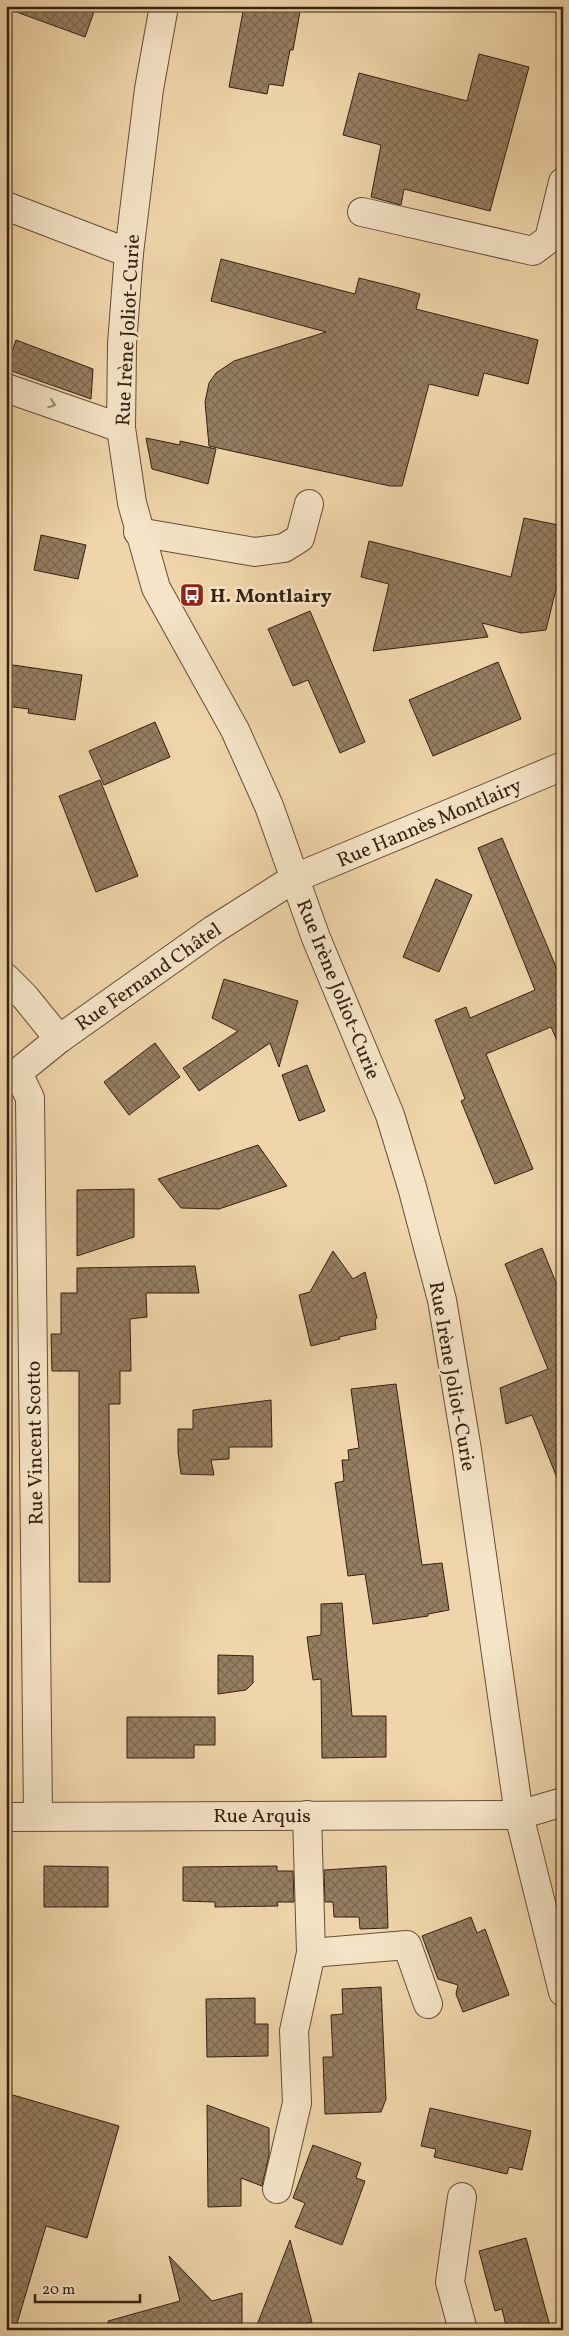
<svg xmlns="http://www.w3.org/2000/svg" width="569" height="2336" viewBox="0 0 569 2336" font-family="Vollkorn,serif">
  <defs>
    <pattern id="building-cross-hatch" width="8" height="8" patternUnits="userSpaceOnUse" patternTransform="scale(1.25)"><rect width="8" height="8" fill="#967e61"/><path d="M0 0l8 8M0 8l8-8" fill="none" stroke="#7b674f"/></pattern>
  </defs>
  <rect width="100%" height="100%" fill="#efd5a9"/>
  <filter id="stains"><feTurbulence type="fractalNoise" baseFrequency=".004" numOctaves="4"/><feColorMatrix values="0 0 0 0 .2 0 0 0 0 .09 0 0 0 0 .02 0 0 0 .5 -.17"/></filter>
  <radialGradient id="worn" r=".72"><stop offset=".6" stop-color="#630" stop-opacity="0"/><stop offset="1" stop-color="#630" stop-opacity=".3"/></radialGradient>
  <!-- building -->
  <g fill="url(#building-cross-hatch)" stroke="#352012">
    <path d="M11 6H96L85 37 11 10Z"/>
    <path d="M244 6H301L293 50H290L283 86 269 84 267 94 229 87Z"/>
    <path d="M479 54 529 67 490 211 404 189 401 205 371 197 381 145 343 135 359 73 467 101Z"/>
    <path d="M221 259 355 294 359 278 403 289 420 294 416 309 538 340 528 384 484 373 478 396 429 384 402 486H390L209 446 205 402 209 383 216 373 234 361 326 332 211 301Z"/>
    <path d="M16 340 93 369 91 399 6 369Z"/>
    <path d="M146 438 180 445V441L216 449 208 484 152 469Z"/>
    <path d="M524 518 563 526V561L546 630 521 633 482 623 488 637 373 651 389 584 361 577 369 541 511 577Z"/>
    <path d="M41 535 86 545 78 579 34 570Z"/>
    <path d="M310 611 365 742 340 753 308 680 293 686 268 629Z"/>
    <path d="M498 662 521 719 433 756 409 700Z"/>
    <path d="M6 664 82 675 75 720 28 713 29 709 6 706Z"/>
    <path d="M155 722 170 757 104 785 89 751Z"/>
    <path d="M100 780 138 876 96 892 59 796Z"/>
    <path d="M502 838 561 979H563V1054L551 1027 486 1054 533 1169 495 1184 461 1101 465 1099 435 1020 466 1007 470 1018 535 990 478 848Z"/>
    <path d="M436 879 472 895 439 972 403 957Z"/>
    <path d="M224 979 298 1001 279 1067 270 1043 199 1091 183 1068 238 1031 212 1018Z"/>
    <path d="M155 1043 180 1077 129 1115 104 1082Z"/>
    <path d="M307 1065 325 1111 299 1121 282 1075Z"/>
    <path d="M258 1145 287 1186 219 1209 181 1208 158 1179Z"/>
    <path d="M134 1189V1237L77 1256V1190Z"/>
    <path d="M542 1248 563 1300 561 1488 532 1415 506 1424 500 1388 548 1369 505 1264Z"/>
    <path d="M333 1251 353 1279 365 1272 377 1318 375 1319 376 1329 339 1337 340 1339 311 1346 299 1295 310 1292Z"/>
    <path d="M195 1266 199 1293H146L147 1317 130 1319 131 1371H120V1404H109L110 1582H79V1371H52L51 1334H61V1293H77V1268Z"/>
    <path d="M396 1384 422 1565 442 1563 449 1610 428 1614V1616L373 1624 365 1574 348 1576 335 1483 344 1481 342 1460H349L348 1450 359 1448 351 1389Z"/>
    <path d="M271 1400 272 1447H229V1459L211 1460 214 1475 181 1474 178 1452V1429H193V1410Z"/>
    <path d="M342 1603 352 1716H386V1757L322 1758 321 1679 313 1680 307 1637 321 1635V1604Z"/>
    <path d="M218 1655 253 1656V1683L246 1690 218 1694Z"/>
    <path d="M127 1717H215V1745H194V1758H127Z"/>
    <path d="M44 1866 108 1867V1907H44Z"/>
    <path d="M277 1866V1871H293L294 1902H277L278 1906 215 1907V1902L183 1901V1867Z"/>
    <path d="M386 1866 388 1928 360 1929 359 1917H334L333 1902H325L324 1870Z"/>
    <path d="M471 1917 477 1933 485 1929 509 1995 463 2012 456 1994 458 1985 438 1979 422 1936Z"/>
    <path d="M381 1987 386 2099 381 2112 325 2114 323 2057H333L331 2015 343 2014 342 1989Z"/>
    <path d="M255 1998V2024H268V2056L207 2057 206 1999Z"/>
    <path d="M6 2093 119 2126 87 2238 46 2226 15 2330H6Z"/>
    <path d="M207 2105 269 2128V2155L262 2186 241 2178V2206L208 2207Z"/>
    <path d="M430 2108 531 2131 522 2170 509 2167 507 2174 434 2157 436 2149 421 2146Z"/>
    <path d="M313 2145 361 2163 356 2178 365 2181 342 2245 295 2227 305 2203 293 2198Z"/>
    <path d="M526 2238 551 2330H507L502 2309 495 2311 479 2251Z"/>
    <path d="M290 2240 312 2322 286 2330H255Z"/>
    <path d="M169 2256 212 2301 242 2293V2330H109L108 2321 180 2301Z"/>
  </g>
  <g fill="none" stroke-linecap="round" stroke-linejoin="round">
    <defs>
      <g id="minor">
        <path d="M164 6 149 89 129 253 122 344 121 428 132 503 156 588 235 730 269 806 316 938 390 1115 412 1187 442 1300 467 1450 519 1815 563 1992"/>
        <path d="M6 206 129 253"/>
        <path d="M362 212 533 251 549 239 563 182"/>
        <path d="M6 388 121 428"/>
        <path d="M138 532 255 552 284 548 300 538 309 504"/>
        <path d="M6 978 25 997 59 1039"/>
        <path d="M18 1073 30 1098 38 1816"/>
        <path d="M6 1082 59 1039 213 930 295 878 563 766"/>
        <path d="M6 1817 519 1815 563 1802"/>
        <path d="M311 1953 407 1945 428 2004"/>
        <path d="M277 2189 297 2103 294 2031 311 1953 307 1815"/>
        <path d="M462 2197 450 2282 463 2330"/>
      </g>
    </defs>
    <!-- minor casing -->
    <use href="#minor" stroke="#644d38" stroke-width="30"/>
    <!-- minor -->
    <use href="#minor" stroke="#f5e4c7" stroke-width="28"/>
  </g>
  <!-- one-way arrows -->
  <defs><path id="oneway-chevron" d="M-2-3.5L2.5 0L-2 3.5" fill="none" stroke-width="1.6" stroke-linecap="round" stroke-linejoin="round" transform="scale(1.25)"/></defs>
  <use stroke="#95826c" href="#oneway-chevron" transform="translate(52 404) rotate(19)"/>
  <!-- icons -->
  <defs>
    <symbol id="bus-square" viewBox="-11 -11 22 22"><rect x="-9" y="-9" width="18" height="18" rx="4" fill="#8f2418" stroke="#f5e4c7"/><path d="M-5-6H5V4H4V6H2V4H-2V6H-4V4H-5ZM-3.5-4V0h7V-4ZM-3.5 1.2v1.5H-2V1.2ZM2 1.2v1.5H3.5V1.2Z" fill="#fff"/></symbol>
  </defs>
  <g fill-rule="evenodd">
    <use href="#bus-square" x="178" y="581" width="28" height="28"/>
  </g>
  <g text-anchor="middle" stroke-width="5" stroke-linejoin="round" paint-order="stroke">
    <!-- street labels -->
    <g font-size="20" fill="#352012" stroke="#f5e4c7">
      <text transform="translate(127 330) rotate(-87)" y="7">Rue Irène Joliot-Curie</text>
      <text transform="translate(429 822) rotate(-23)" y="7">Rue Hannès Montlairy</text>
      <text transform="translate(148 976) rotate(-35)" y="7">Rue Fernand Châtel</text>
      <text transform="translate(339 989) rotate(68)" y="7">Rue Irène Joliot-Curie</text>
      <text transform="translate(453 1376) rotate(80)" y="7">Rue Irène Joliot-Curie</text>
      <text transform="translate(34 1443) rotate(-91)" y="7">Rue Vincent Scotto</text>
      <text x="262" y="1822">Rue Arquis</text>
    </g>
    <!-- poi labels -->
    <g font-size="20" font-weight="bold" fill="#352012" stroke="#f5e4c7" text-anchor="start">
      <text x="210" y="602">H. Montlairy</text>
    </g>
  </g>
  <!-- margin -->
  <rect width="569" height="2336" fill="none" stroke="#efd5a9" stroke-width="25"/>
  <rect x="8" y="8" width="554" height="2321" fill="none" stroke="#352012" stroke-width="2.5"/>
  <rect x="12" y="12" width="544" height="2311" fill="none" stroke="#352012"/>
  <!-- scale -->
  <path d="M35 2294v8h105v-8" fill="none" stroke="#352012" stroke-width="2.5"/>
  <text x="42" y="2294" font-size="15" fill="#352012" stroke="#f5e4c7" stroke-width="4" paint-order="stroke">20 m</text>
  <rect width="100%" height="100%" filter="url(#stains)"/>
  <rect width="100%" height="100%" fill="url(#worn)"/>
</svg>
